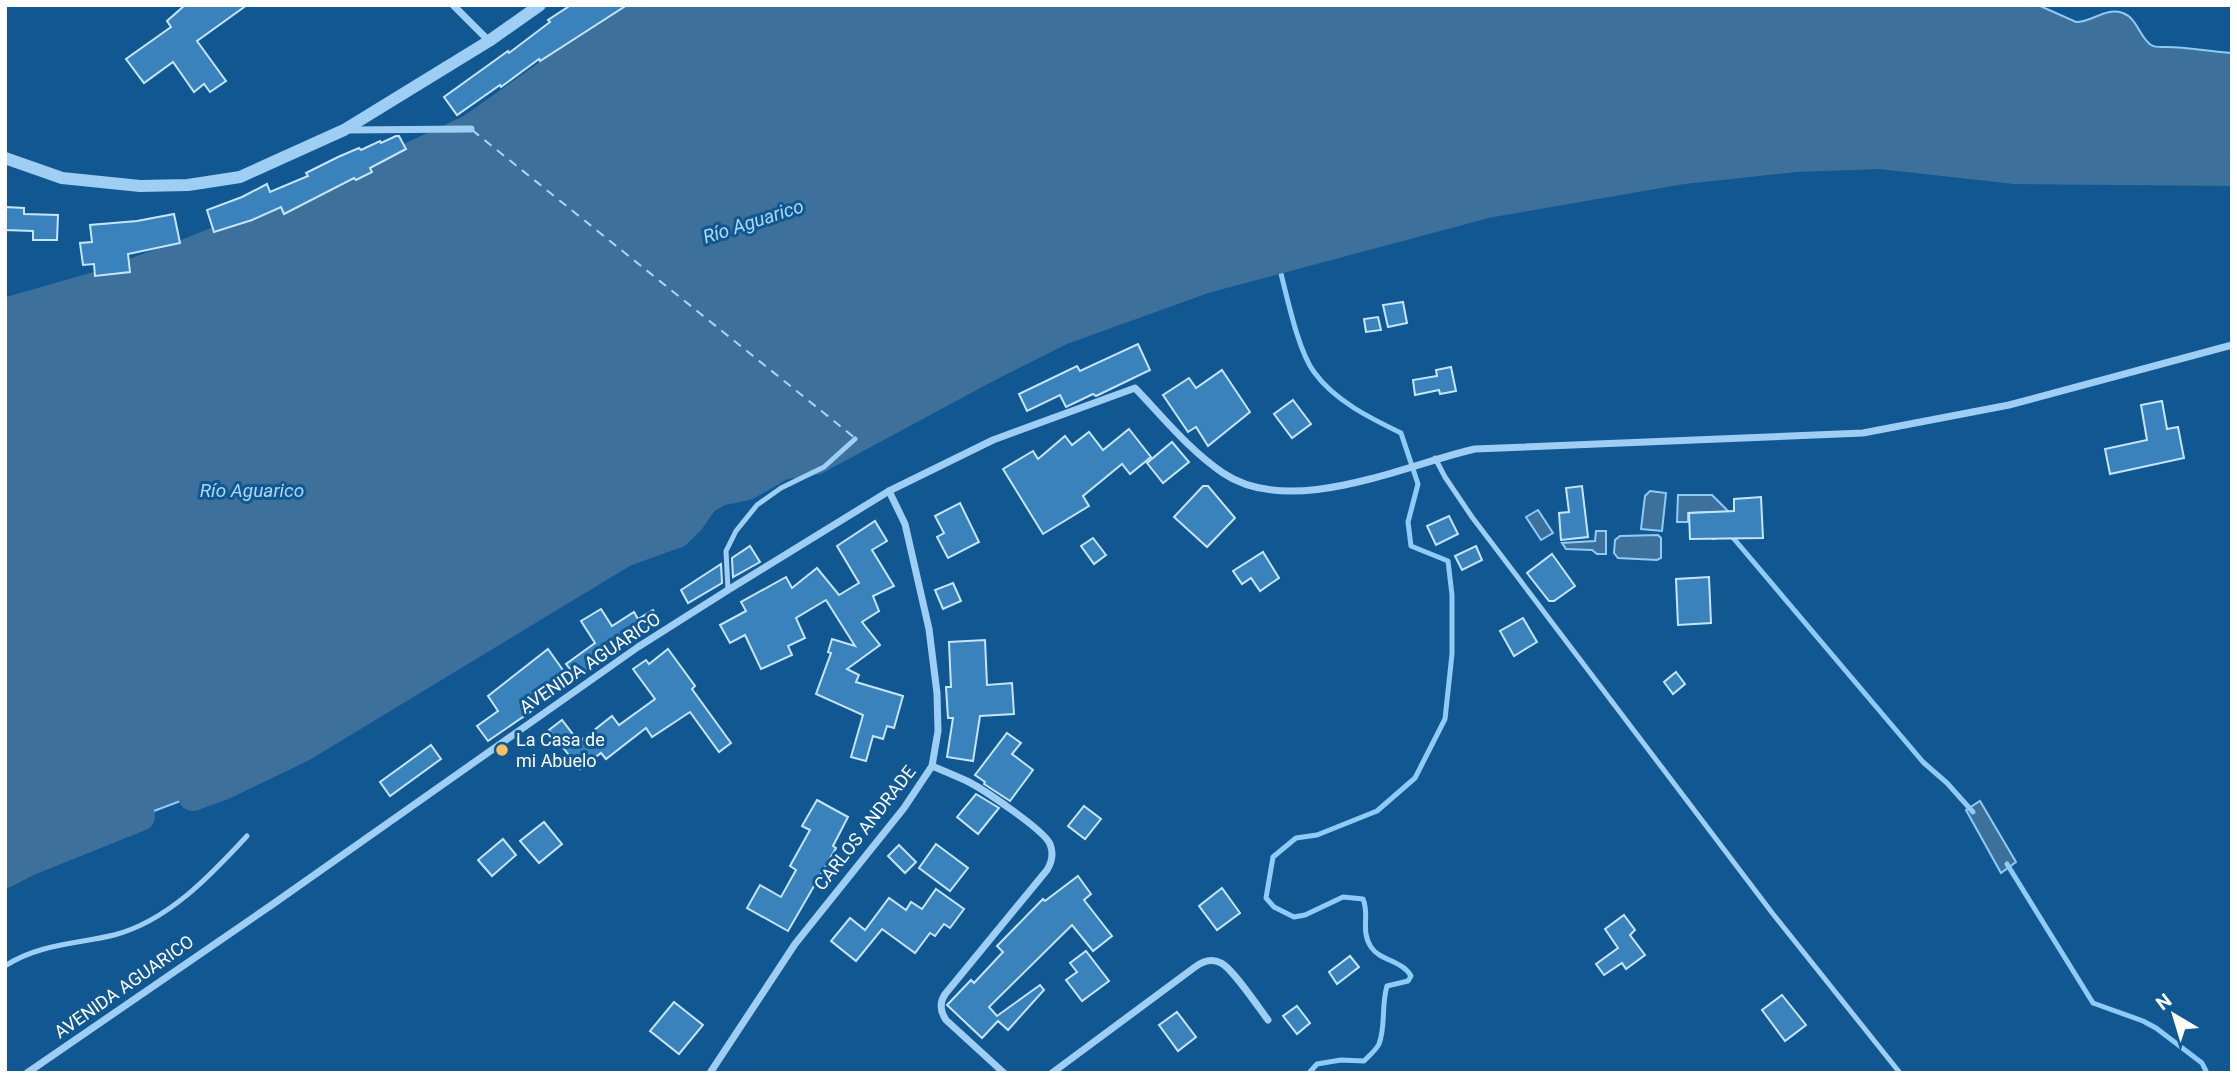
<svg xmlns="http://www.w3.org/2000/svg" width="2237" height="1078" viewBox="0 0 2237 1078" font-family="Roboto,sans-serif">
  <rect width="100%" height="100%" fill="#115892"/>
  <!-- water -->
  <g fill="#3d709b" stroke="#8fcbf6" stroke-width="2">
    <path d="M652 5H2038L2076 22C2093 22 2105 7 2123 13 2137 18 2140 38 2151 45 2156 48 2162 47 2167 47 2189 47 2210 52 2232 53V171L2016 169 1881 154 1795 157 1683 169 1487 203 1206 278 1059 331 982 370 815 460 782 465 747 485 719 491 704 500 690 520 677 533 623 552 302 747 223 785 114 826 5 873V313L96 287 189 253 304 207 471 129 630 17Z"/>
    <path d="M1650 491 1666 493 1662 531 1641 529 1645 496Z"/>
    <path d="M1678 495H1712L1732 515 1734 535 1713 539 1711 512 1688 513V522H1677Z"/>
    <path d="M1538 510 1553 533 1541 540 1526 517Z"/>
    <path d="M1596 531H1606V554H1597L1592 550 1566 549 1562 543 1595 541Z"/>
    <path d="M1658 535 1661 538V558L1657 560 1618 558 1614 553 1615 540 1620 536Z"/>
    <path d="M1980 801 2016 862 2001 873 1966 810Z"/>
  </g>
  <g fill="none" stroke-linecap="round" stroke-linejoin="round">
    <!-- stream -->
    <g stroke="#8fcbf6" stroke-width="5">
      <path d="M1276 255C1285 285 1296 348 1314 372 1335 401 1370 418 1401 433L1418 484 1408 522 1411 546 1448 561 1452 595V654L1445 719 1415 778 1377 811 1317 835 1296 838 1273 857 1266 898 1274 907 1294 917 1305 915 1343 897 1363 899C1370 915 1360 930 1371 947 1380 961 1402 960 1411 976L1408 981 1387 986C1381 1006 1386 1026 1379 1044 1376 1050 1369 1056 1364 1061L1341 1060 1317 1064 1309 1073"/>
      <path d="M1729 533 1923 762 1947 783 1973 812"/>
      <path d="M2007 864 2093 1003 2143 1021 2156 1028 2202 1063 2207 1073"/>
    </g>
    <!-- river -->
    <g stroke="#3d709b" stroke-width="30">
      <path d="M5 313 96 287 189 253 304 207 471 129 630 17 652 5"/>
      <path d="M193 796 223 785 302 747 624 552 677 533 690 520 704 500 719 491 747 485 782 465 815 460 982 370 1059 331 1206 278 1487 203 1683 169 1795 157 1881 154 2016 169 2232 171"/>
      <path d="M5 873 28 861 140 816"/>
    </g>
    <!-- ferry -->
    <path stroke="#aad7fa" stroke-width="2" stroke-dasharray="9 7" stroke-linecap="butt" d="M472 130 855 438"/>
  </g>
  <!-- building -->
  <g fill="#3a82bb" stroke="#c5e5fd" stroke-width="2">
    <path d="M185 5H247L197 41 226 81 210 92 204 84 194 92 173 62 144 83 126 59 171 27 167 21Z"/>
    <path d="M571 5H627L540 61 539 59 501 87 500 85 457 115 444 97 508 51 509 53 550 22 548 20Z"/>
    <path d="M396 136H399L406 149 370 168 372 172 356 180 354 178 284 214 281 207 252 220 214 232 207 210 242 197 267 184 270 192 308 176 306 173 338 157 359 148 361 150 380 141 381 143Z"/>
    <path d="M5 207 24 208V214L58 215 57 240H33V231L5 230Z"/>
    <path d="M174 214 180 243 128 254 130 272 95 276 94 264 83 265 80 243 92 242 90 225 137 221Z"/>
    <path d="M1403 302 1407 323 1388 327 1383 305Z"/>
    <path d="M1378 317 1381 330 1366 332 1364 319Z"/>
    <path d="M1138 344 1150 370 1096 396 1093 394 1066 407 1060 395 1027 411 1019 394 1077 366 1080 371Z"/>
    <path d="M1451 367 1456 391 1440 394 1439 390 1415 395 1413 380 1437 376 1436 370Z"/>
    <path d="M1222 370 1250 412 1208 446 1196 427 1188 432 1163 395 1189 378 1196 388Z"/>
    <path d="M1293 400 1311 424 1292 438 1274 414Z"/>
    <path d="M2162 401 2167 429 2178 427 2184 458 2110 474 2105 449 2147 440 2141 405Z"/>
    <path d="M1129 429 1151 457 1130 474 1122 464 1083 496 1089 506 1043 534 1003 469 1033 451 1038 459 1065 436 1072 445 1089 432 1103 450Z"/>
    <path d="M1172 442 1189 462 1163 483 1147 463Z"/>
    <path d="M1203 486H1208L1235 518 1207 547 1174 517Z"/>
    <path d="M1582 486 1588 537 1561 540 1559 513 1569 512 1566 488Z"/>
    <path d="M1761 497 1763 538 1690 539 1689 513 1734 511V499Z"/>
    <path d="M960 503 979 542 948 558 937 537 944 533 935 516Z"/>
    <path d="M1449 516 1458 534 1436 545 1427 526Z"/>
    <path d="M875 521 887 541 872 550 894 586 873 596 879 611 862 622 880 645 847 669 859 675 856 682 903 696 894 728 887 726 883 739 873 736 866 761 851 757 863 715 816 694 831 653 828 652 832 639 855 646 826 600 796 618 805 638 788 646 792 655 761 669 745 635 730 643 720 625 746 611 741 602 786 577 792 588 817 568 839 595 859 583 837 546Z"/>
    <path d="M1093 538 1106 555 1094 564 1081 546Z"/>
    <path d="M750 546 760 562 733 577 732 558Z"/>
    <path d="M1476 546 1482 560 1462 570 1455 556Z"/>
    <path d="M1263 552 1279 578 1260 591 1251 578 1242 584 1233 571Z"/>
    <path d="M1552 554 1575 586 1554 601H1549L1527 573Z"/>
    <path d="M721 564 722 583 688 603 681 590Z"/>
    <path d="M1709 577 1711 623 1678 625 1676 579Z"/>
    <path d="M953 583 961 601 943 609 935 590Z"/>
    <path d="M601 609 612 626 634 612 638 619 653 610 660 621 604 655 606 657 577 678 566 664 595 643 581 621Z"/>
    <path d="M1523 618 1537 642 1514 656 1500 631Z"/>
    <path d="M985 640 987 685 1012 683 1014 714 980 716 973 761 947 757 953 718H948L946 687H951L949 642Z"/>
    <path d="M548 649 565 673 526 701 533 710 488 741 477 726 498 711 488 696Z"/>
    <path d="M668 649 695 686 692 689 731 743 719 752 690 712 652 737 646 728 606 759 601 753 580 769 549 730 562 720 579 742 612 716 619 725 655 699 633 669 646 660 649 664Z"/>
    <path d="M1676 672 1685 684 1673 694 1664 682Z"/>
    <path d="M1007 733 1021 743 1012 754 1033 770 1010 801 984 784 985 782 975 775Z"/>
    <path d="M431 745 441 759 390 796 380 782Z"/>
    <path d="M976 794 999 808 978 834 957 817Z"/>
    <path d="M817 800 848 817 833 846 836 848 788 931 747 908 760 885 781 897 796 870 790 866 810 830 802 826Z"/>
    <path d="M1084 806 1101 819 1085 839 1068 826Z"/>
    <path d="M544 822 562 844 539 863 520 841Z"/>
    <path d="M503 839 516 855 492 876 478 860Z"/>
    <path d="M936 844 968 868 950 891 919 868Z"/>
    <path d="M899 845 916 862 905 873 888 856Z"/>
    <path d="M1078 876 1091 894 1084 900 1112 936 1093 951 1072 925 989 1007 997 1016 1040 985 1044 990 1008 1030 998 1021 982 1038 947 1005 971 980 974 983 1003 952 997 946 1043 899 1045 901Z"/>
    <path d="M1222 888 1240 913 1217 930 1199 906Z"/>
    <path d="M936 889 964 909 950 928 944 924 935 936 930 933 915 953 882 929 856 961 831 941 850 918 865 930 889 898 906 910 911 902 922 909Z"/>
    <path d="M1624 915 1635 930 1630 935 1645 955 1626 969 1622 963 1604 975 1596 964 1618 948 1605 929Z"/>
    <path d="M1086 951 1109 981 1082 1001 1066 980 1077 972 1070 963Z"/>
    <path d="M1350 956 1359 967 1337 984 1329 972Z"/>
    <path d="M1782 995 1806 1025 1785 1041 1762 1010Z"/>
    <path d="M674 1002 703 1025 679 1054 650 1031Z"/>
    <path d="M1297 1006 1310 1023 1297 1034 1283 1016Z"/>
    <path d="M1177 1012 1196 1037 1178 1051 1159 1025Z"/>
  </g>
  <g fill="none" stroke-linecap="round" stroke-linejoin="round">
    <!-- service -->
    <g stroke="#9ecef3" stroke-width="5">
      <path d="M1435 458 1445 477 1472 517 1773 914 1900 1073"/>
      <path d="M728 590 726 551 736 531 757 505 781 488 824 467 855 439"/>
      <path d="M5 966C38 944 77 944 114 935 168 921 211 875 247 836"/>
    </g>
    <!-- minor -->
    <g stroke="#9ecef3" stroke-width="7">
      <path d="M453 5 489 41"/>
      <path d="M348 130 471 129"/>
      <path d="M932 766C944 771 956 776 967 781 983 789 1044 830 1050 844 1054 854 1052 862 1047 870L946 993C939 1002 940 1011 946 1020L1004 1073"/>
      <path d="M27 1073 273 904 638 647 728 590 889 491 993 440 1135 388C1163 417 1189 450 1223 473 1291 519 1404 465 1475 449L1863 433 2009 405 2232 345"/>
      <path d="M710 1073 795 944 904 808 932 766 938 731 937 693 929 629 905 524 889 491"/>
      <path d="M1052 1073 1195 967C1203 961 1212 958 1221 963 1232 968 1259 1008 1268 1020"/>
    </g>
    <!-- tertiary -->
    <path stroke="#9ecef3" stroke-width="12" d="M5 158 62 178 140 186 188 185 240 177 344 130 489 41 540 5"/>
  </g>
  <!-- markers -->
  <circle fill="#ffbf5f" stroke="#115892" stroke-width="2.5" cx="502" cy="750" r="7"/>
  <g text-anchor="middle" stroke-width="6" stroke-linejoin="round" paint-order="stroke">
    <!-- street labels -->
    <g font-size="18" fill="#fff" stroke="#115892">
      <text transform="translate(590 663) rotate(-34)" y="6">AVENIDA AGUARICO</text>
      <text transform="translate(865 828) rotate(-52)" y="6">CARLOS ANDRADE</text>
      <text transform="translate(124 987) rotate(-35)" y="6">AVENIDA AGUARICO</text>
    </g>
    <!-- poi labels -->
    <g font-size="18" fill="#fff" stroke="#115892" text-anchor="start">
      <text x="516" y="746">La Casa de<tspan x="516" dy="21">mi Abuelo</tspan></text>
    </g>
    <!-- water labels -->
    <g font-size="19" font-style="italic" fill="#aad7fa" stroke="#115892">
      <text transform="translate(753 221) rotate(-18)" y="7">Río Aguarico</text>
      <text x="252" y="497">Río Aguarico</text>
    </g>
  </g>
  <!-- border -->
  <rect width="2237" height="1078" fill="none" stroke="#ffffff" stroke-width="14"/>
  <!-- north arrow -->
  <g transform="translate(2174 1015) rotate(322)" stroke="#115892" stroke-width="5" paint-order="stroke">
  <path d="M0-5L12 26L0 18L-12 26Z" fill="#ffffff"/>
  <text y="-10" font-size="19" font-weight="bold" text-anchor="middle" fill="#ffffff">N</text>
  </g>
</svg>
